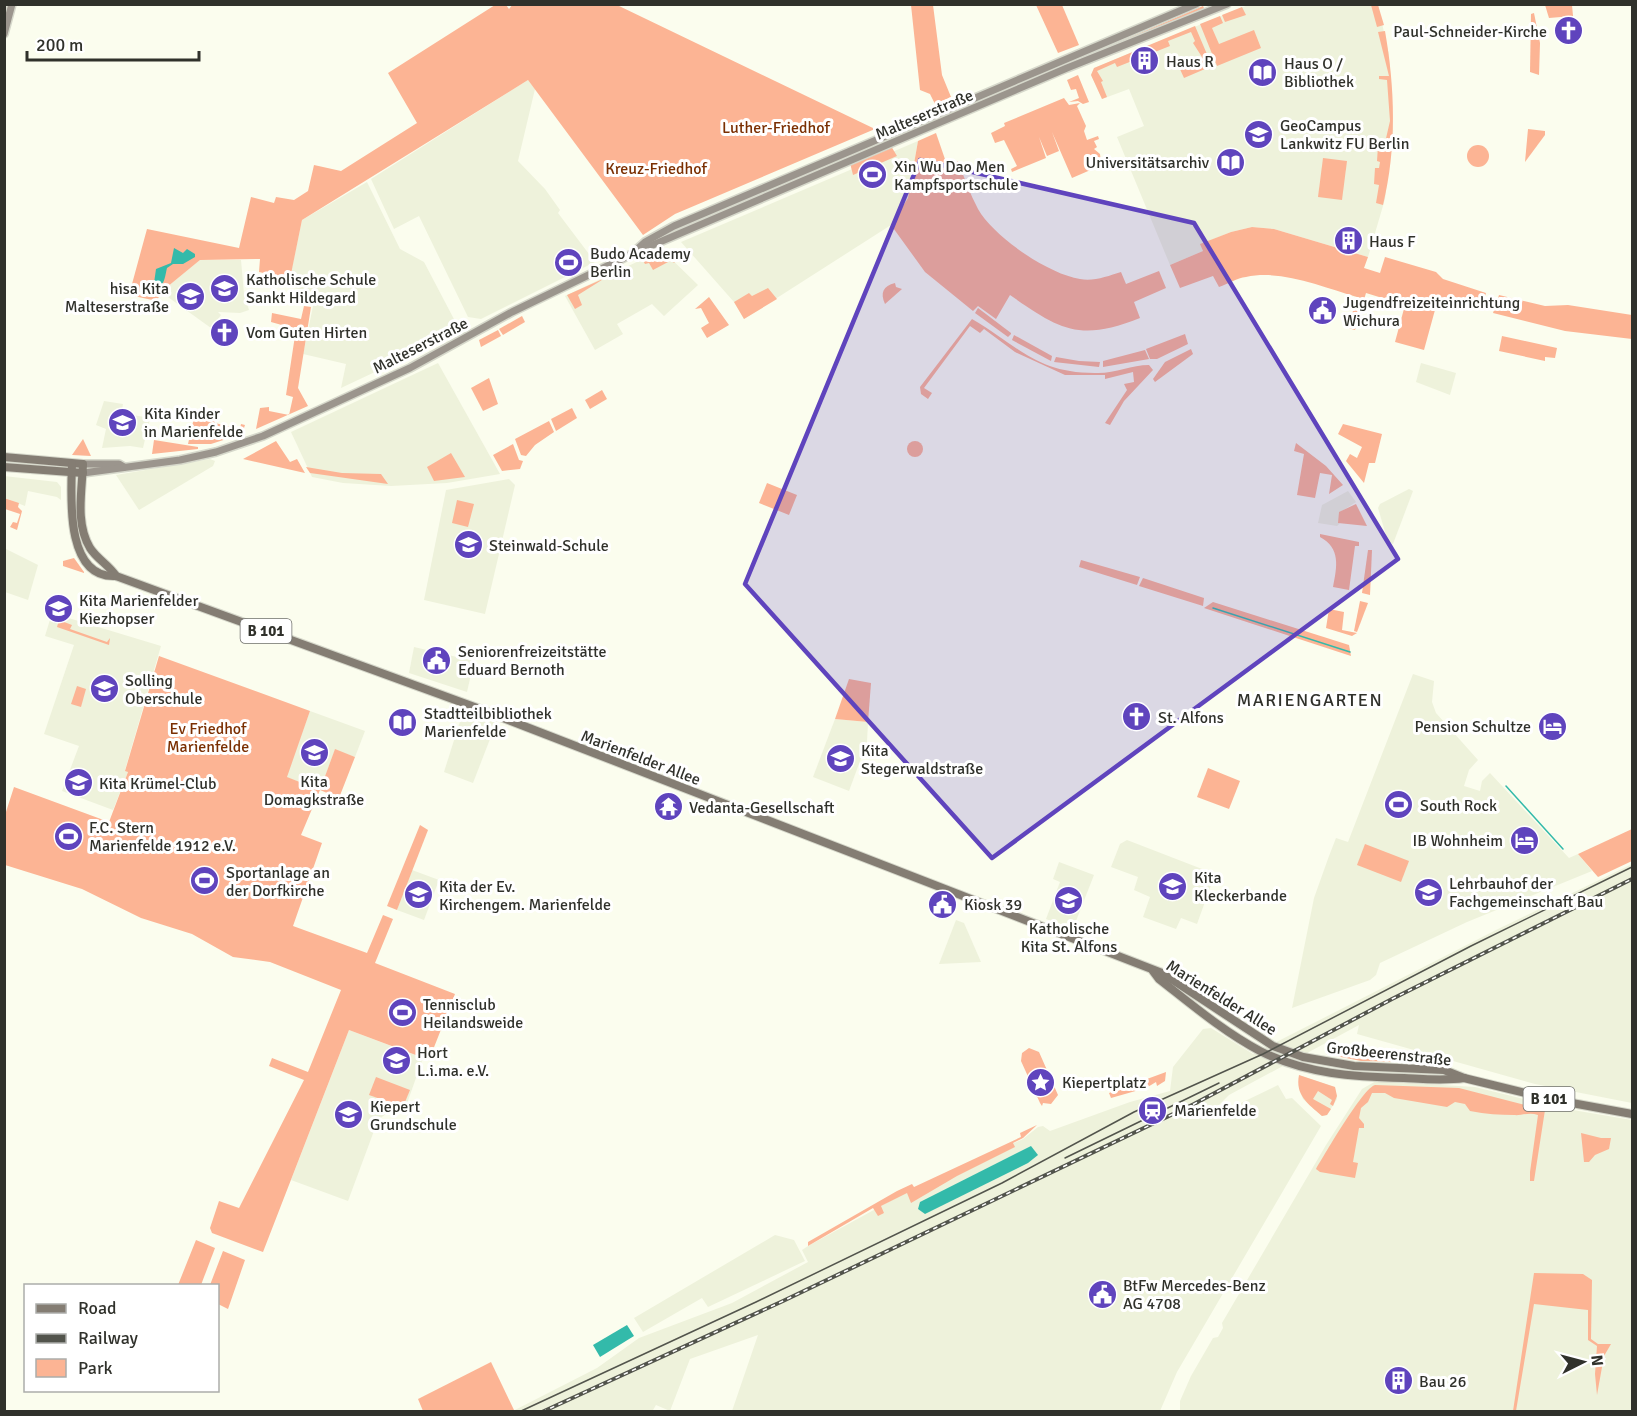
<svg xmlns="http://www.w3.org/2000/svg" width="1637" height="1416" viewBox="0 0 1637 1416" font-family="Signika,sans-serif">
  <rect width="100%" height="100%" fill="#fbfdee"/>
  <!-- built -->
  <g fill="#eef2db">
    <path d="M1248 5H1378L1389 55 1393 130 1385 199 1368 257 1274 229 1252 227 1231 232 1201 244 1203 251 1170 265 1117 137 1144 126 1129 89 1102 99 1091 75 1094 68Z"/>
    <path d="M528 80 535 89 518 161 545 189 560 210 558 213 595 262 481 319 468 317 419 216 394 229 371 179Z"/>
    <path d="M918 141 908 198 891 225 744 319 734 302 681 242Z"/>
    <path d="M367 182 400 249 424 262 456 323 447 338 341 388 346 364 303 354 316 292 288 287 302 220Z"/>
    <path d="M662 250 698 285 664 316 652 304 617 324 623 334 595 350 565 296Z"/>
    <path d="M200 260H241L244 294 249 310 240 313 218 312 221 315 211 328 161 292Z"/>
    <path d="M438 363 500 474 447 483 391 486 343 483 312 477 291 432Z"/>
    <path d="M1421 363 1456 373 1450 395 1416 382Z"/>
    <path d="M104 401 123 404 121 416 132 418 133 415 150 418 143 448 130 446 102 448 106 429 96 425Z"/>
    <path d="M210 459 215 461 213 466 139 510 116 475Z"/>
    <path d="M4 476 57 482 61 487V500L57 497 28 491 25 506 5 498Z"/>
    <path d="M509 479 515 485 485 614 424 600 446 490Z"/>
    <path d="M1409 489 1413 491 1393 544 1388 542 1378 508 1380 504Z"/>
    <path d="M1348 491 1356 502 1342 511 1340 523 1337 526 1318 523 1322 505Z"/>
    <path d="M4 548 38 565 28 600 5 592Z"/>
    <path d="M52 613 161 646 125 770 128 772 113 810 62 791 79 746 44 734 74 645 45 636Z"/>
    <path d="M414 647 474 661 467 692 409 673Z"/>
    <path d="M1413 674 1434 681 1432 702 1436 713 1478 760 1469 770 1464 786 1480 791 1482 781 1490 773 1569 858 1578 854 1592 871 1467 922 1380 963 1376 975 1370 980 1292 1008 1314 898 1329 856 1336 838 1348 842Z"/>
    <path d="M469 710 497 721 473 783 444 772 462 715Z"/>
    <path d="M310 711 365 731 355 757 335 750 320 790 286 777Z"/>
    <path d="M835 719 868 722 867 742 849 791 813 777Z"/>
    <path d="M1127 840 1215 874 1197 924 1181 918 1176 929 1143 917 1150 897 1134 890 1138 877 1111 867 1120 844Z"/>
    <path d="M1059 862 1094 875 1074 926 1069 928 1046 919 1060 882 1053 879Z"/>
    <path d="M1632 864V1103L1535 1084 1357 1034 1359 1025 1229 1095 1212 1112 1214 1116 1278 1085 1286 1099 1292 1098 1321 1126 1177 1372 1160 1411H732L758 1335 690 1359 670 1411 656 1405 653 1410 655 1412H511L597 1368 639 1338 732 1303 808 1262 802 1250 808 1246 914 1188 1023 1139 1038 1127 1043 1126 1050 1131 1130 1102 1170 1091 1173 1067 1203 1029 1211 1028 1253 1054 1496 930Z"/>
    <path d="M412 870 439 880 424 920 397 910Z"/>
    <path d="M956 920 964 923 981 962 939 964Z"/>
    <path d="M349 1030 423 1058 404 1112 391 1110 378 1120 348 1201 291 1180Z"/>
    <path d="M1299 1075 1335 1087 1337 1099 1327 1115 1322 1116 1303 1099 1299 1089Z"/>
    <path d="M1376 1081 1475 1087 1561 1108 1632 1120V1411L1180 1412V1401L1191 1376 1213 1338 1218 1337 1223 1328 1222 1323 1326 1145 1362 1089Z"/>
    <path d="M775 1235 794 1240 805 1261 708 1307 702 1298 643 1332 634 1318Z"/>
  </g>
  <!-- green -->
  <g fill="#fcb494">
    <path d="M513 4 617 5 875 129 675 214 643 235 528 80 302 220 290 279 259 272 260 259 200 260 161 292 157 301 129 295 147 229 239 248 251 197 274 203 276 197 294 200 308 191 314 165 341 171 417 123 388 73 495 5H506L509 9Z"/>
    <path d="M911 5H933L942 75 951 97 935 104 930 94 920 90Z"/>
    <path d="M1036 5H1062L1079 45 1058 53Z"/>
    <path d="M1371 5H1378L1384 25 1377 27Z"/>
    <path d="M1545 5H1572L1573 16 1549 18Z"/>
    <path d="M1203 6 1205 10 1082 58Z"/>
    <path d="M1242 7 1246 15 1225 22 1222 15Z"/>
    <path d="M1534 13 1540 43 1539 75 1530 72 1531 14Z"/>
    <path d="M1220 16 1223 23 1212 28 1219 44 1254 30 1261 48 1217 66 1200 24Z"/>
    <path d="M1195 26 1212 66 1184 78 1179 67 1202 57 1193 43 1195 41 1191 32 1168 41 1170 46 1117 67 1115 63 1097 71 1103 81 1101 82 1107 97 1102 99 1091 75 1094 68Z"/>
    <path d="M1385 31C1395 88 1397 148 1383 205L1376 203 1379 185 1374 184 1375 168H1379L1380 162 1377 161 1378 146 1384 147 1390 121 1387 80 1379 79V76H1389L1378 32Z"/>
    <path d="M1068 61 1069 64 968 106 966 103Z"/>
    <path d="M1078 75 1089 102 1083 104 1078 101 1069 102 1079 98 1076 89 1071 90 1067 80Z"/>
    <path d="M1064 98 1069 105 1080 103 1077 106 1086 126 1084 131 1087 140 1098 136 1099 139 1094 141 1097 147 1094 149 1100 154 1101 163 1109 162 1072 178 1052 132 1059 151 1047 156 1039 137 1046 158 1012 172 1011 169 1017 166 1004 140 995 143 991 133 1005 126 1004 123Z"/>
    <path d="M922 124 835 163 834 162Z"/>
    <path d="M1528 129 1545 131V135L1525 162Z"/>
    <path d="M936 133 947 165 958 161C964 177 970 194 978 209 994 237 1048 274 1080 279 1093 282 1108 276 1121 272L1126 284 1159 271 1166 288 1134 302 1140 318C1080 342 1060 330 1010 295L996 319 978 306 973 311 925 272 891 225 908 198 918 141Z"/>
    <circle cx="1478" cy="156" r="11"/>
    <path d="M891 146 897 156 853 175 850 163Z"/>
    <path d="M1323 158 1347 161 1342 200 1318 197Z"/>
    <path d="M1252 227 1274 229 1368 257 1364 268 1380 273 1385 257 1436 272 1443 279 1486 293 1481 310 1438 299 1424 350 1395 342 1405 305 1366 293 1355 330 1348 328 1357 297C1323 287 1281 269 1246 277 1237 278 1228 284 1219 287L1213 276 1180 288 1170 265 1203 251 1200 244 1231 232Z"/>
    <path d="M663 250 675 263 670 261 653 270 649 263 645 264 642 259Z"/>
    <path d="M605 278 578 295 582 305 575 309 567 295Z"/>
    <path d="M895 283 896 287 902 289 885 304C880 293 883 286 895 283Z"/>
    <path d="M768 288 777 299 744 319 734 302 749 293 752 296Z"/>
    <path d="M1499 295 1545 306 1568 305 1632 315V339L1565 331 1493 313Z"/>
    <path d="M709 297 729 325 707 338 701 328 709 323 701 308 695 309Z"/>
    <path d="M304 306 311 307 298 388 308 406 256 429 260 408 269 407V411L289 415 293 397 286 395 296 329 271 322 272 313 301 319Z"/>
    <path d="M978 308 1011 333V334L1008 337 975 313Z"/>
    <path d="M522 316 525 322 503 335 499 329Z"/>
    <path d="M972 319C1020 347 1037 374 1098 373 1116 373 1132 365 1149 365L1153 370 1124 401 1110 425 1105 423 1127 390 1124 384 1134 382 1133 372 1105 379V375H1065L1015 352 984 329 980 333 970 326 924 388 932 393 928 399 921 394 920 387Z"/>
    <path d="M498 330 501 336 481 347 479 340Z"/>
    <path d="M1185 334 1188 344 1157 359H1150L1146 349Z"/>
    <path d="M1014 335 1052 356 1051 361 1012 340Z"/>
    <path d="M1502 336 1557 348 1555 358 1545 357V361L1499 351Z"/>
    <path d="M1191 349 1193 354 1155 382 1153 379 1165 362Z"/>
    <path d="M1145 350 1149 359 1103 367V361Z"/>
    <path d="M1056 357 1079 361 1100 362 1099 367 1054 362Z"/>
    <path d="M489 378 498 404 483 411 471 388Z"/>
    <path d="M602 390 607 399 590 409 585 400Z"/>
    <path d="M572 408 577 418 556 431 551 419Z"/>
    <path d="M196 409H200L202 417 215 420V423L240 429 241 424 245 425 242 434 211 444H188Z"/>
    <path d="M549 421 554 432 535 445 526 456 521 455 515 439Z"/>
    <path d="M1343 424 1382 434 1375 463H1369L1364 483 1346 461 1350 454 1357 458 1362 447 1338 434Z"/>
    <path d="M83 439 91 456 72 455Z"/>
    <path d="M154 440 198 447V449L152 454Z"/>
    <path d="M276 441 290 462 297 459 305 473 243 459Z"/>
    <circle cx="915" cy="449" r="8"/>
    <path d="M1296 443 1326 466 1343 485 1329 494 1332 475 1320 473 1315 498 1297 495 1304 454 1294 451Z"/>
    <path d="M513 444 519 460 523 461 520 469 502 471 493 455Z"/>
    <path d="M451 453 465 477 434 481 427 467Z"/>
    <path d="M306 467 342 473 381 474 388 484 310 473Z"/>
    <path d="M767 483 797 495 789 515 759 503Z"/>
    <path d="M4 498 19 503 18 507 22 511 17 530 10 527 13 522 17 523 20 514 5 509Z"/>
    <path d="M457 500 474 504 468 527 452 523Z"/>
    <path d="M1356 504 1367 526 1338 523 1339 512Z"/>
    <path d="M1320 534 1359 542V546H1355L1349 590 1333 587C1337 567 1341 548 1320 537Z"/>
    <path d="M1368 550H1372L1370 595 1362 593Z"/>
    <path d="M74 558 84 572V573L63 566V561Z"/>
    <path d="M1081 560 1140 577 1137 585 1079 567Z"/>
    <path d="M1143 578 1204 598 1203 606 1139 586Z"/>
    <path d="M1360 601 1368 603 1357 632 1354 631Z"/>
    <path d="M1213 602 1349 645 1351 656 1204 608Z"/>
    <path d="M1329 609 1344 612 1342 630 1357 633 1352 636 1326 628Z"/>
    <path d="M59 620 72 625 70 629 107 642 110 638 109 645 57 627Z"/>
    <path d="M159 656 310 711 287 777 320 790 335 749 355 757 339 798 320 790 301 835 322 843 293 926 367 953 383 915 393 919 375 963 455 994 429 1060 349 1030 263 1252 212 1233 210 1228 219 1201 239 1208 304 1080 269 1066 272 1058 308 1072 341 990 270 962 233 957 192 934 141 918 82 889 5 865V815L14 787 109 822 128 772 125 771Z"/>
    <path d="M849 679 871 683 868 722 835 719Z"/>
    <path d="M77 686 86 689 81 707 71 704Z"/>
    <path d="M1208 768 1240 781 1229 809 1197 797Z"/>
    <path d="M420 825 428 830 397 910 387 906Z"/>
    <path d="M1632 829V861L1598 877 1578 854Z"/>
    <path d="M1365 844 1409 861 1401 882 1357 865Z"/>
    <path d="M1347 1046 1409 1062 1361 1061 1326 1054Z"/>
    <path d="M1029 1048 1039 1052 1058 1095 1051 1104 1043 1103 1042 1106 1040 1103 1021 1061 1022 1053Z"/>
    <path d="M1166 1072 1165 1081 1157 1086 1156 1082 1146 1088 1111 1098 1109 1093Z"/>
    <path d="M1299 1075 1335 1087 1337 1096 1333 1106 1330 1104 1332 1100 1318 1091 1313 1099 1331 1109 1327 1115 1322 1116C1308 1104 1295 1095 1299 1075Z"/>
    <path d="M376 1077 410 1090 403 1107 369 1095Z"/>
    <path d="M1375 1085 1459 1088 1545 1110 1534 1181H1530V1172L1538 1115C1529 1112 1520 1116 1514 1115 1500 1115 1486 1114 1470 1111L1465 1104 1455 1102 1447 1107 1394 1098 1385 1093H1372L1368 1102 1361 1108 1359 1118 1364 1124V1128H1359L1353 1162 1358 1163 1355 1178 1320 1172 1316 1169C1325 1154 1363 1088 1375 1085Z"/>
    <path d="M1037 1125 1023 1138 1013 1143 1015 1147 957 1176 911 1203 907 1193 881 1206 884 1213 878 1216 873 1208 808 1246V1242L897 1191 912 1184 914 1187 1021 1137 1020 1133Z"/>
    <path d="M1581 1133 1601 1138H1611L1609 1149 1595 1155 1589 1162H1584Z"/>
    <path d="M196 1240 215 1248 201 1285H178Z"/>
    <path d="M223 1251 245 1260 228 1309 218 1304V1286L210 1285Z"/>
    <path d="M1534 1273 1583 1274 1592 1280 1591 1339 1598 1344H1611L1604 1356 1597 1395 1595 1374 1597 1346 1588 1340V1310L1534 1304 1516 1411H1513Z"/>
    <path d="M491 1362 514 1410 423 1411 418 1399Z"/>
  </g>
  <!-- water -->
  <g fill="#33baaa">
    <path d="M174 248 183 253 187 249 195 254V257L183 264H173L167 268C164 281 165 285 153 290L156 269 171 263Z"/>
    <path d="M1031 1146 1038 1155 1028 1163 925 1214 918 1209 920 1202Z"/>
    <path d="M627 1325 634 1336 600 1357 593 1345Z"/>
  </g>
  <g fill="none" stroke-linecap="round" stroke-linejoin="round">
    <!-- stream -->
    <g stroke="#33baaa" stroke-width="1.5">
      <path d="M1213 608 1350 652"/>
      <path d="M1506 786 1563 849"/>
    </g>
    <defs>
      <g id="secondary">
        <path d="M4 34 12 4"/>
        <path d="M635 251 645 242 674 226 1196 4"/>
        <path d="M83 464H119L124 467"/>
        <path d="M83 473 180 460 216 452 263 436 410 368 512 312 634 253 1067 68 1227 4"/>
      </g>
      <g id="primary">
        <path d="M4 457 83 464C82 491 75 523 90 548 97 559 109 565 116 576"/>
        <path d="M72 464C71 496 65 579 116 576L480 709 1162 973 1273 1046 1303 1057 1354 1066 1444 1070 1464 1078 1550 1099 1632 1114"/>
        <path d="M4 467 83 473"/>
        <path d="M1153 971 1159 979C1191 1004 1224 1032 1260 1051 1305 1074 1355 1077 1404 1078 1424 1079 1444 1081 1464 1078"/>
      </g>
    </defs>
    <!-- secondary casing -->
    <use href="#secondary" stroke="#d6d8cb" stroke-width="10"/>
    <!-- primary casing -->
    <use href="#primary" stroke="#d6d8cb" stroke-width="10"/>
    <!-- secondary -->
    <use href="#secondary" stroke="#9b958d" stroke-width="7"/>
    <!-- primary -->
    <use href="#primary" stroke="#847d73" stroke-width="8"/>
    <!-- tram -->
    <g stroke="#52544c" stroke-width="1.5">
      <path d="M1065 1158 1219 1083"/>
      <path d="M519 1412 756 1302 1002 1183 1134 1112 1263 1054 1471 946 1632 867"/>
    </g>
    <defs>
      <path id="rail" d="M542 1412 783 1301 1194 1104 1392 999 1632 879"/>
    </defs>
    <!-- rail casing -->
    <use href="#rail" stroke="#52544c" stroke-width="4"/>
    <!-- rail -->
    <use href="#rail" stroke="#fff" stroke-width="1.5" stroke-dasharray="4.5" stroke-linecap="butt"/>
  </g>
  <!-- marked area -->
  <path fill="#5f44bd" fill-opacity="0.2" stroke="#5f44bd" stroke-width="4.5" stroke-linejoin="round" d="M920 160 1194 223 1398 559 992 858 745 584Z"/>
  <!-- icons -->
  <defs>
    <symbol id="church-disc" viewBox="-11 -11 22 22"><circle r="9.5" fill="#5f44bd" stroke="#fff"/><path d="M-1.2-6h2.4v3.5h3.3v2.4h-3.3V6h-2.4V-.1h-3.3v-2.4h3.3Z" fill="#fff"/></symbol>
    <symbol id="building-disc" viewBox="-11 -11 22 22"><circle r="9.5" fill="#5f44bd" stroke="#fff"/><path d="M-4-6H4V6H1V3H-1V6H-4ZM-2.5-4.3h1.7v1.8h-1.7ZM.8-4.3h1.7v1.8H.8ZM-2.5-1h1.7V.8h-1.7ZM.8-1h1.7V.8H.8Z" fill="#fff"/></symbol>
    <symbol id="library-disc" viewBox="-11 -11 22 22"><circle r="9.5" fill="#5f44bd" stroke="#fff"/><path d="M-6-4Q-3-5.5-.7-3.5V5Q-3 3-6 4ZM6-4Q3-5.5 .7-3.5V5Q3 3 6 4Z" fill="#fff"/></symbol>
    <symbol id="university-disc" viewBox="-11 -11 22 22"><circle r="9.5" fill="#5f44bd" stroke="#fff"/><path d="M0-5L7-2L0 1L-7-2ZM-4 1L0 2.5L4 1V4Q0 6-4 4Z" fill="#fff"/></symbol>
    <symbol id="stadium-disc" viewBox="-11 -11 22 22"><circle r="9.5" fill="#5f44bd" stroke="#fff"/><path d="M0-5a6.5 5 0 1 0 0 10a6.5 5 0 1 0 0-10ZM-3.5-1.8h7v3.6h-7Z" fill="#fff"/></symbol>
    <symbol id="school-disc" viewBox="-11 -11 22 22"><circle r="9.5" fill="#5f44bd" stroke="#fff"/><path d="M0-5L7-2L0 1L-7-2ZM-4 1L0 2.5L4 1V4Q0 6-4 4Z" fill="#fff"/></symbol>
    <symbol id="civic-disc" viewBox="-11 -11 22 22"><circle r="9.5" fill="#5f44bd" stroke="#fff"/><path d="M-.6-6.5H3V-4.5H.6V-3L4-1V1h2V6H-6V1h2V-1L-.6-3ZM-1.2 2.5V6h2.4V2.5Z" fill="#fff"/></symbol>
    <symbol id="hotel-disc" viewBox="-11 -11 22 22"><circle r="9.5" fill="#5f44bd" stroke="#fff"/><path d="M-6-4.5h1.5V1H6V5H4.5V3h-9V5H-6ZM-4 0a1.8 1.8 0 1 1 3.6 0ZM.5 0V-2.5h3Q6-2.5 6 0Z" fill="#fff"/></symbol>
    <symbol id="temple-disc" viewBox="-11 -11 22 22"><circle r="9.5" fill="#5f44bd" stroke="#fff"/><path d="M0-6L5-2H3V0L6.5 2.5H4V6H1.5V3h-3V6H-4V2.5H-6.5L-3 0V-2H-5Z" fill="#fff"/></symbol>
    <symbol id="sight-disc" viewBox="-11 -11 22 22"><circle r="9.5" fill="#5f44bd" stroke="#fff"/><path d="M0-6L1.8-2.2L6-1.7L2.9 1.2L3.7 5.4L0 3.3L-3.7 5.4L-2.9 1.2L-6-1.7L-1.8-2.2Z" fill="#fff"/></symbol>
    <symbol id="station-disc" viewBox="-11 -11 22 22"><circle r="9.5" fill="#5f44bd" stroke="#fff"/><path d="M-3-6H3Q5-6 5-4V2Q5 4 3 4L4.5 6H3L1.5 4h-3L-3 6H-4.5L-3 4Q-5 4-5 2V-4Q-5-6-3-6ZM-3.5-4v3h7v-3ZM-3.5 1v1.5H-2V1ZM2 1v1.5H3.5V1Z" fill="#fff"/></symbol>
  </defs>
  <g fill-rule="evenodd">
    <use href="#church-disc" x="1552" y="14" width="33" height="33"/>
    <use href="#building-disc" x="1128" y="44" width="33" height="33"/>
    <use href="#library-disc" x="1246" y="56" width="33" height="33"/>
    <use href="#university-disc" x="1242" y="118" width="33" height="33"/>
    <use href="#library-disc" x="1214" y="146" width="33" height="33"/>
    <use href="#stadium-disc" x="856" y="158" width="33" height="33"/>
    <use href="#building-disc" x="1332" y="224" width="33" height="33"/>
    <use href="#stadium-disc" x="552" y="246" width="33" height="33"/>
    <use href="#school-disc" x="208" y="272" width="33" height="33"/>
    <use href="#school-disc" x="174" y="280" width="33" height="33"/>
    <use href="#civic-disc" x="1306" y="294" width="33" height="33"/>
    <use href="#church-disc" x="208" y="316" width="33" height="33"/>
    <use href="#school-disc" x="106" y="406" width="33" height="33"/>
    <use href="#school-disc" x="452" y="528" width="33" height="33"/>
    <use href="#school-disc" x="42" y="592" width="33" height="33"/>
    <use href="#civic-disc" x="420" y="644" width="33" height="33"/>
    <use href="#school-disc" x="88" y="672" width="33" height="33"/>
    <use href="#church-disc" x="1120" y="700" width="33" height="33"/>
    <use href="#library-disc" x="386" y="706" width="33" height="33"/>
    <use href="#hotel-disc" x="1536" y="710" width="33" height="33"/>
    <use href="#school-disc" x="298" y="736" width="33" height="33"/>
    <use href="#school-disc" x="824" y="742" width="33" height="33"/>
    <use href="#school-disc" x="62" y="766" width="33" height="33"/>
    <use href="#stadium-disc" x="1382" y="788" width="33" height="33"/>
    <use href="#temple-disc" x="652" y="790" width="33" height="33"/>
    <use href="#stadium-disc" x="52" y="820" width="33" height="33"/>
    <use href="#hotel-disc" x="1508" y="824" width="33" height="33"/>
    <use href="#stadium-disc" x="188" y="864" width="33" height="33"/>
    <use href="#school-disc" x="1156" y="870" width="33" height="33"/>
    <use href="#university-disc" x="1412" y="876" width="33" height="33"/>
    <use href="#school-disc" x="402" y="878" width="33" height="33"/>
    <use href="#school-disc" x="1052" y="884" width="33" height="33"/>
    <use href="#civic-disc" x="926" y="888" width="33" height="33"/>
    <use href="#stadium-disc" x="386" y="996" width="33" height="33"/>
    <use href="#school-disc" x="380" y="1044" width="33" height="33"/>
    <use href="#sight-disc" x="1024" y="1066" width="33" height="33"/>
    <use href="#station-disc" x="1136" y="1094" width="33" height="33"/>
    <use href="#school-disc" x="332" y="1098" width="33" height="33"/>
    <use href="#civic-disc" x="1086" y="1278" width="33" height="33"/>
    <use href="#building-disc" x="1382" y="1364" width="33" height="33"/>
  </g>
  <g text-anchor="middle" stroke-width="6" stroke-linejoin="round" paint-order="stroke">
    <!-- shield labels -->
    <g fill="#fff" stroke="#6e6f6b" stroke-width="1.5">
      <rect x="240.5" y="619" width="51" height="24" rx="4.5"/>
      <rect x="1523.5" y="1087" width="51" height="24" rx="4.5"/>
    </g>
    <g font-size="15" font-weight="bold" fill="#30312b">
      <text x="266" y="636">B 101</text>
      <text x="1549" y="1104">B 101</text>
    </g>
    <!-- poi labels -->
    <g font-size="16" fill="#30312b" stroke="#fff" text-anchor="start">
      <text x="1547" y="37" text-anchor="end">Paul-Schneider-Kirche</text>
      <text x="1166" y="67">Haus R</text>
      <text x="1284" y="69">Haus O /<tspan x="1284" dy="18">Bibliothek</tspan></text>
      <text x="1280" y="131">GeoCampus<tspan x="1280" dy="18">Lankwitz FU Berlin</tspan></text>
      <text x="1209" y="168" text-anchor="end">Universitätsarchiv</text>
      <text x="894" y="172">Xin Wu Dao Men<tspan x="894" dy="18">Kampfsportschule</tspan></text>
      <text x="1369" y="247">Haus F</text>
      <text x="590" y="259">Budo Academy<tspan x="590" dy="18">Berlin</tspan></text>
      <text x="246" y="285">Katholische Schule<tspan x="246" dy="18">Sankt Hildegard</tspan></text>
      <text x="169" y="294" text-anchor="end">hisa Kita<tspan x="169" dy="18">Malteserstraße</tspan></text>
      <text x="1343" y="308">Jugendfreizeiteinrichtung<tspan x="1343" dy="18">Wichura</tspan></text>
      <text x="246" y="338">Vom Guten Hirten</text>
      <text x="144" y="419">Kita Kinder<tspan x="144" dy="18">in Marienfelde</tspan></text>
      <text x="489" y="551">Steinwald-Schule</text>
      <text x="79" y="606">Kita Marienfelder<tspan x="79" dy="18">Kiezhopser</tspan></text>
      <text x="458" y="657">Seniorenfreizeitstätte<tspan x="458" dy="18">Eduard Bernoth</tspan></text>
      <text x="125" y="686">Solling<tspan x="125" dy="18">Oberschule</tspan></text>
      <text x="424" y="719">Stadtteilbibliothek<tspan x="424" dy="18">Marienfelde</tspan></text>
      <text x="1158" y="723">St. Alfons</text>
      <text x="1531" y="732" text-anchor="end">Pension Schultze</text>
      <text x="861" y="756">Kita<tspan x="861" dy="18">Stegerwaldstraße</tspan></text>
      <text x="314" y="787" text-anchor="middle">Kita<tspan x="314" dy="18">Domagkstraße</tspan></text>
      <text x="99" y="789">Kita Krümel-Club</text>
      <text x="1420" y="811">South Rock</text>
      <text x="689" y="813">Vedanta-Gesellschaft</text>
      <text x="89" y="833">F.C. Stern<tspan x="89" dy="18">Marienfelde 1912 e.V.</tspan></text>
      <text x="1503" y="846" text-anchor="end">IB Wohnheim</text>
      <text x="226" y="878">Sportanlage an<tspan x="226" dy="18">der Dorfkirche</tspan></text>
      <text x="1194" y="883">Kita<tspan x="1194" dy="18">Kleckerbande</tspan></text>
      <text x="1449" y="889">Lehrbauhof der<tspan x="1449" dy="18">Fachgemeinschaft Bau</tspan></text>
      <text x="439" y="892">Kita der Ev.<tspan x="439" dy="18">Kirchengem. Marienfelde</tspan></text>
      <text x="964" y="910">Kiosk 39</text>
      <text x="1069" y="934" text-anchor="middle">Katholische<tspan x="1069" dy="18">Kita St. Alfons</tspan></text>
      <text x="423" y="1010">Tennisclub<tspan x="423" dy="18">Heilandsweide</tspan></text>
      <text x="417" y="1058">Hort<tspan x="417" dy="18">L.i.ma. e.V.</tspan></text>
      <text x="1062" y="1088">Kiepertplatz</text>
      <text x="370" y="1112">Kiepert<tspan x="370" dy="18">Grundschule</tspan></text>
      <text x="1174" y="1116">Marienfelde</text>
      <text x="1123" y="1291">BtFw Mercedes-Benz<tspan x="1123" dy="18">AG 4708</tspan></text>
      <text x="1419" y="1387">Bau 26</text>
    </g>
    <!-- street labels -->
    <g font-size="16" fill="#30312b" stroke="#fff">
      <text transform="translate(924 114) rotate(-23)" y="6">Malteserstraße</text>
      <text transform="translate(420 345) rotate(-27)" y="6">Malteserstraße</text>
      <text transform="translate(641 757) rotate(21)" y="6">Marienfelder Allee</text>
      <text transform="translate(1222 997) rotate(32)" y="6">Marienfelder Allee</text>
      <text transform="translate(1389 1053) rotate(6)" y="6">Großbeerenstraße</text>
    </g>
    <!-- park labels -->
    <g font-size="16" fill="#7a2f02" stroke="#fff">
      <text x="776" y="133">Luther-Friedhof</text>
      <text x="656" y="174">Kreuz-Friedhof</text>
      <text x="208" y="734">Ev Friedhof<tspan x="208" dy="18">Marienfelde</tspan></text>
    </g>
    <!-- neighbourhood labels -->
    <g font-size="18" letter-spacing="1.5" fill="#30312b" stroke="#fff">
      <text x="1310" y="706">MARIENGARTEN</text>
    </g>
  </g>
  <!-- border -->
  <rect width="1637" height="1416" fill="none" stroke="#30312b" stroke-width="12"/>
  <!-- legend -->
  <rect x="24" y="1284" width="195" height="108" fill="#ffffff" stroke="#acadaa" stroke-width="1.5"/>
  <rect x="36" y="1304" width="30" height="9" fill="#847d73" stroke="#acadaa" stroke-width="1.5"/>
  <text x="78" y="1314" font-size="18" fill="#30312b">Road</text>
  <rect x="36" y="1334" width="30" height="9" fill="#52544c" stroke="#acadaa" stroke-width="1.5"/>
  <text x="78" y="1344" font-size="18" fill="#30312b">Railway</text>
  <rect x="36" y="1359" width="30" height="18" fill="#fcb494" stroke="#acadaa" stroke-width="1.5"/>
  <text x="78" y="1374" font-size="18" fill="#30312b">Park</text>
  <!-- north arrow -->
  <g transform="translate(1583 1362) rotate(84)" stroke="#ffffff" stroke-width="4.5" paint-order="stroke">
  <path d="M0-4.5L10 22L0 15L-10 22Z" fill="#30312b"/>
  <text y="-9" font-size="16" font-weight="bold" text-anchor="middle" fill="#30312b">N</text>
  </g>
  <!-- scale -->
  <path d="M27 51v9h172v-9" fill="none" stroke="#30312b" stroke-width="3"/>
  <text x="36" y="51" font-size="18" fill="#30312b" stroke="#ffffff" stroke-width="4.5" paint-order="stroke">200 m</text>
</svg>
